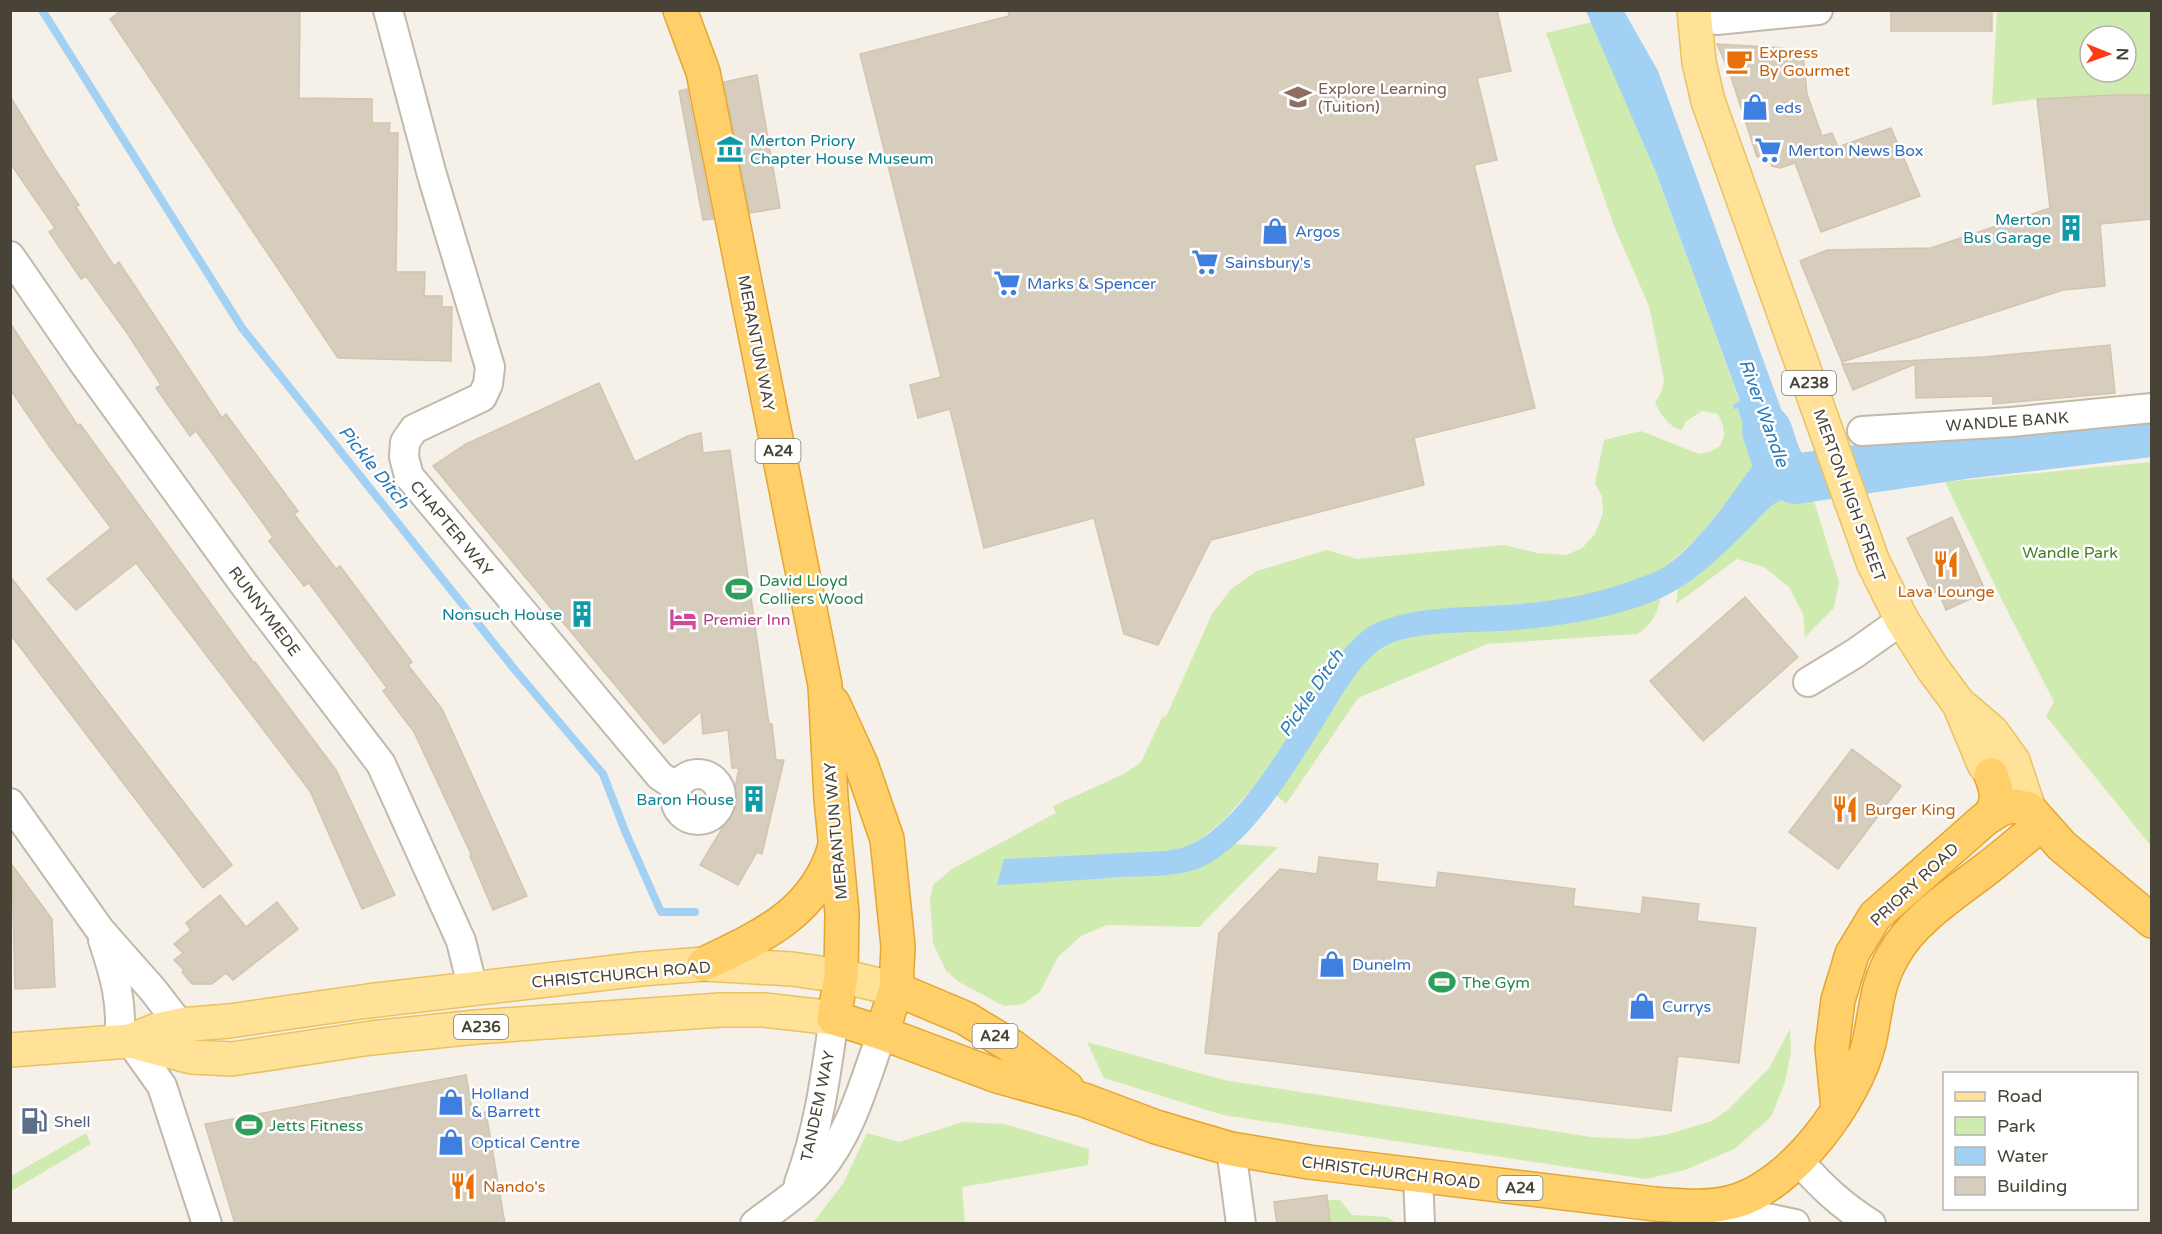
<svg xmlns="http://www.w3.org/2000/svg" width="2162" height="1234" viewBox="0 0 2162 1234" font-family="'Varela Round',sans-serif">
  <rect width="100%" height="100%" fill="#f5f1e8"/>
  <!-- green -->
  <g fill="#cfebaf" fill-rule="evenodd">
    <path d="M1997 11H2151V95L2037 99 1992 105ZM2090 36H2126V72H2090Z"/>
    <path d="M1592 22 1657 175 1740 402 1733 405 1738 408 1755 464 1700 536 1664 568C1661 594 1662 620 1637 634L1487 644 1358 698 1286 804 1260 780 1222 822 1202 838 1186 847 1165 851 1093 879 1170 874 1203 866 1234 844 1278 847 1199 927 1107 925 1081 936 1058 957 1040 992 1023 1004 1004 1006 959 982 946 971 933 943 930 900 933 885 952 869 1056 813 1053 806 1124 774 1141 762 1163 716 1166 717 1212 614 1231 589 1257 571 1327 550 1357 559 1504 545 1537 553 1566 555 1582 548 1595 534 1603 513 1602 496 1595 483 1604 440 1641 431 1699 454 1711 451 1720 446 1724 436 1723 426 1718 414 1702 411 1685 422 1682 430C1668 427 1661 414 1655 403L1662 391 1664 379 1649 306 1614 226 1546 33Z"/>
    <path d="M2151 462H2152L2151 846 2046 716 2054 702 2002 600 1945 482Z"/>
    <path d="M1811 491 1839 582 1834 608 1805 637 1803 614 1789 587 1764 567 1737 559 1676 604 1678 589 1703 571 1771 506 1784 498Z"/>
    <path d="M1790 1029 1791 1052 1785 1082 1771 1117 1734 1149 1685 1170 1646 1179 1223 1115 1104 1078 1087 1042 1224 1080 1591 1137 1634 1139 1665 1135 1712 1121 1730 1108 1769 1068Z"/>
    <path d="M963 1122 1004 1124 1089 1149 1088 1165 962 1187 965 1223H813L844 1182 867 1133 899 1142Z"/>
    <path d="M86 1133 91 1144 11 1191V1176Z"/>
    <path d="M1328 1200H1340L1352 1215 1387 1217 1396 1223H1330Z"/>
  </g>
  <!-- water -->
  <path fill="#a2d1f4" d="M1586 11H1624L1658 71 1811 491 1784 498 1771 506C1742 534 1713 568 1678 589 1632 617 1552 628 1499 631 1467 633 1412 631 1385 646 1359 660 1334 709 1318 734 1289 778 1252 842 1204 866 1180 877 1148 876 1122 877 1080 880 1038 883 997 885L1004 859 1165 851C1172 849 1180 849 1187 846 1240 825 1288 735 1318 688 1331 667 1344 646 1363 631 1387 612 1438 608 1467 607 1525 605 1582 600 1636 579 1646 575 1658 572 1666 566 1703 539 1727 500 1754 464L1738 408 1734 409 1733 405 1740 401 1657 175Z"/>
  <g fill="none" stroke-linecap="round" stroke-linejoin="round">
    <!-- stream -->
    <path stroke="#a2d1f4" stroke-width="8" d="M42 10 242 328 515 670 603 774 625 831 661 912H695"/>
    <!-- river -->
    <path stroke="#a2d1f4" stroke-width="50" d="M1767 431C1774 450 1776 469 1795 479L1964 454 2152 432"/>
  </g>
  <!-- building -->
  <g fill="#d7cdbd" stroke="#d2c5b0" stroke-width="1.5">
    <path d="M122 10H300L299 98 372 99V123H390L389 133H398L396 272H425L424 296H442V307H452L451 361 338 358 110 19Z"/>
    <path d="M1008 10H1497L1511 71 1477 78 1497 160 1474 165 1535 408 1414 438 1424 485 1211 540 1158 645 1124 634 1094 518 984 548 950 409 918 418 910 385 941 377 860 54 1009 16Z"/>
    <rect x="1891" y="10" width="101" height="21"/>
    <path d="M1717 44 1783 48V57L1803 53 1807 94 1822 136 1832 133 1838 147 1891 128 1920 196 1821 232 1795 163 1780 168 1772 166 1768 154 1757 157 1730 74Z"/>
    <path d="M757 75 780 208 750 213 724 82Z"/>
    <path d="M687 89 713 219 703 220 679 91Z"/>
    <path d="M2114 95H2151V219L2100 224 2105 286 2063 290 1842 362 1800 261 1827 250 1931 248 2050 208 2037 99Z"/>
    <path d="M10 96 47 157 79 205 76 207 114 266 119 262 222 418 226 414 298 511 294 514 336 569 340 566 412 662 408 665 442 709 527 896 493 910 470 856H472L414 732 383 691 387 688 309 583 304 586 269 541 273 537 196 431 190 436 156 388 161 385 127 333 86 276 81 279 49 232 55 228 10 163Z"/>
    <path d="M10 323 78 426 80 424 254 663 255 662 336 770 395 895 362 909 310 791 136 563 76 610 47 579 111 528 49 446 10 389Z"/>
    <path d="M2110 345 2115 393 1993 404V396L1916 398 1915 364 1853 390 1842 364 1984 357Z"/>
    <path d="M599 383 635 462 688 436 701 433 703 453 730 450 769 724H772L776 760H784L762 854 757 852 738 885 700 865 720 832 730 812 739 768H732L728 730 703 734 701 711 664 744 433 466 466 444Z"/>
    <path d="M1952 517 1986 592 1946 610 1938 591 1932 593 1907 538Z"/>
    <path d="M10 576 232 865 203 888 10 634Z"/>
    <path d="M1745 597 1798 657 1703 741 1650 681Z"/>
    <path d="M1852 749 1901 786 1838 869 1789 832Z"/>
    <path d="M1319 857 1378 864 1376 881 1436 888 1438 872 1575 889 1573 906 1641 914 1643 897 1699 904 1697 921 1756 928 1739 1063 1678 1056 1671 1111 1205 1053 1219 933 1280 869 1317 874Z"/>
    <path d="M12 865 52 919 55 987 15 989Z"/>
    <path d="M220 895 246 927 277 902 298 929 233 980 226 973 212 984H192L182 972 184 970 174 960 183 953 174 944 191 930 186 923Z"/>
    <path d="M466 1075 473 1115 486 1112 505 1224H235L205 1124Z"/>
    <path d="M1327 1195 1330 1224H1277L1274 1202Z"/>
  </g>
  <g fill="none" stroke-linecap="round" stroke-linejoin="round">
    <defs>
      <g id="minor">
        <path d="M388 10 432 175 490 367 488 384 482 397 414 429 405 442 404 457 409 476 660 776 677 787"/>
        <path d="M1717 20 1818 10"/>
        <path d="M10 256 83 362 243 583 381 764 461 941 473 989"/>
        <path d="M1862 431 2011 422 2152 408"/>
        <path d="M1808 682 1854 654 1902 620"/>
        <circle cx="698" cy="797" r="23"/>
        <path d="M10 803 100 930 153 990 180 1025"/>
        <path d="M103 940C115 976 123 1004 119 1041"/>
        <path d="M130 1041 162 1086 207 1224"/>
        <path d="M1231 1149 1241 1224"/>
        <path d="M1799 1161C1822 1187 1841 1205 1871 1224"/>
        <path d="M1418 1176 1420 1224"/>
        <path d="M799 1183C819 1129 826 1074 834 1018"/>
        <path d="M1709 1206 1795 1224"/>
        <path d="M755 1224C777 1207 801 1192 819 1171 852 1132 865 1079 882 1033"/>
      </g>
      <g id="major">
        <path d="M1694 10 1699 62 1708 101 1873 562 1902 620 1933 669 1959 704 1984 764 2004 790 2011 795"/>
        <path d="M1964 708 1992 732 2013 761 2029 809"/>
        <path d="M130 1041 157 1030 180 1025 229 1021 368 1001 641 969 704 964 792 969 841 976 896 989"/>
        <path d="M10 1050 130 1041 192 1057 232 1059 371 1038 476 1027 721 1010H764L834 1018"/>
      </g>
      <g id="highway">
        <path d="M680 10 703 72 825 685 831 798 842 913 841 976 834 1018 882 1033 997 1076 1084 1100 1156 1127 1231 1149 1309 1162 1655 1204C1681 1206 1710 1209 1736 1201 1793 1184 1855 1100 1869 1043 1876 1012 1876 985 1893 956 1912 920 1957 892 1989 867 2007 853 2024 838 2042 824"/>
        <path d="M833 703 861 764 887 839 898 946 896 989 882 1033"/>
        <path d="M1991 814C1999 800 1997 790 1991 775"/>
        <path d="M704 964C762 936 816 913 835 846"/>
        <path d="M896 989 965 1018 1013 1047 1067 1088"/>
        <path d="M1838 1108 1832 1048 1838 1000 1852 954 1875 916 1985 819 1999 810 2007 807 2016 806 2029 809 2062 846 2152 921"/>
      </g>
    </defs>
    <!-- minor casing -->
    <use href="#minor" stroke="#c1b9aa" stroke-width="32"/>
    <!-- major casing -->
    <use href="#major" stroke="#e9c261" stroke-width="36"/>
    <!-- highway casing -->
    <use href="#highway" stroke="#e5a532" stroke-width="36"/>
    <!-- minor -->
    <use href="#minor" stroke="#fff" stroke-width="28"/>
    <!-- major -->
    <use href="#major" stroke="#ffe297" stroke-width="33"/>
    <!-- highway -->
    <use href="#highway" stroke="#ffcf69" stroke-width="33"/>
  </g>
  <!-- icons -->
  <defs>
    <symbol id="cafe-bare" viewBox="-9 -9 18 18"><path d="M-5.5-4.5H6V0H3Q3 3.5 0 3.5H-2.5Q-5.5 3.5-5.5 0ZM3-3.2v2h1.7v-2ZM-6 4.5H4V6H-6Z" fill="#e8710a" stroke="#fff" stroke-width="2.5" paint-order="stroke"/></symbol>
    <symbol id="school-bare" viewBox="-9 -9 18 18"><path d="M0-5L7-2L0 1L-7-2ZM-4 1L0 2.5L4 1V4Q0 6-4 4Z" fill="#8d6e63" stroke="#fff" stroke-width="2.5" paint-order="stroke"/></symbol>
    <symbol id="shop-bare" viewBox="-9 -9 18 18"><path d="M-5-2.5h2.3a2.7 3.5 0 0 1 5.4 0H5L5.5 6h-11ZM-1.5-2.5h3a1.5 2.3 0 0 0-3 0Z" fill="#3f7fe0" stroke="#fff" stroke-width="2.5" paint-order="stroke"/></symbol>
    <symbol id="museum-bare" viewBox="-9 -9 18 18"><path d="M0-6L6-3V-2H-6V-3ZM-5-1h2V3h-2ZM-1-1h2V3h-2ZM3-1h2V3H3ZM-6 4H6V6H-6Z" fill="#0f9aa8" stroke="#fff" stroke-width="2.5" paint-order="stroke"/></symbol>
    <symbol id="supermarket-bare" viewBox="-9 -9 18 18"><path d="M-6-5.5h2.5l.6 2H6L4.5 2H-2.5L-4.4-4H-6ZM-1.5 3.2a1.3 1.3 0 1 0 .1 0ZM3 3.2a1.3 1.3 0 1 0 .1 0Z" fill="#3f7fe0" stroke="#fff" stroke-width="2.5" paint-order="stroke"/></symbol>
    <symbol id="building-bare" viewBox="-9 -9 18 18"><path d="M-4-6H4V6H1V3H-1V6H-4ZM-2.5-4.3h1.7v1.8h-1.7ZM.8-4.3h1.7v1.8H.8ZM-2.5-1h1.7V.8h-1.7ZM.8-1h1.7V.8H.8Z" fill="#0f9aa8" stroke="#fff" stroke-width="2.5" paint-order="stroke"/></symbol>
    <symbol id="restaurant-bare" viewBox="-9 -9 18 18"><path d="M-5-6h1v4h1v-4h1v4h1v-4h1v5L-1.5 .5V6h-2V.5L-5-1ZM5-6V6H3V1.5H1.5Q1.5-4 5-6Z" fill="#e8710a" stroke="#fff" stroke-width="2.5" paint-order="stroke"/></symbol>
    <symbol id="stadium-bare" viewBox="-9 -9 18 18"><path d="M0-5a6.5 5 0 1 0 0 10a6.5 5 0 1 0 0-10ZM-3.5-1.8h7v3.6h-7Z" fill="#2e9e5b" stroke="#fff" stroke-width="2.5" paint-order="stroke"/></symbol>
    <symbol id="hotel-bare" viewBox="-9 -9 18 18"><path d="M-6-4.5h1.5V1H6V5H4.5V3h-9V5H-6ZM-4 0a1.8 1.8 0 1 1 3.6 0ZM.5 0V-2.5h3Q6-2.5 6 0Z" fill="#d1479c" stroke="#fff" stroke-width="2.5" paint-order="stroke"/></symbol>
    <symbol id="fuel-bare" viewBox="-9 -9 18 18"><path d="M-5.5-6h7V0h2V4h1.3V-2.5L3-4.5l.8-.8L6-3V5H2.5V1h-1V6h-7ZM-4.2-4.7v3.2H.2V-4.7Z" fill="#5c6f8a" stroke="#fff" stroke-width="2.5" paint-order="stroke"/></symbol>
  </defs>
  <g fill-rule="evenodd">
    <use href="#cafe-bare" x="1720" y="42" width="38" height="38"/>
    <use href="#school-bare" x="1279" y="78" width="38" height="38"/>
    <use href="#shop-bare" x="1736" y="88" width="38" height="38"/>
    <use href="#museum-bare" x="711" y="130" width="38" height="38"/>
    <use href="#supermarket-bare" x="1749" y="131" width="38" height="38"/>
    <use href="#building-bare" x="2052" y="209" width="38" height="38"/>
    <use href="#shop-bare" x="1256" y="212" width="38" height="38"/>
    <use href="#supermarket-bare" x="1186" y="243" width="38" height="38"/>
    <use href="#supermarket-bare" x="988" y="264" width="38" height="38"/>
    <use href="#restaurant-bare" x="1927" y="545" width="38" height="38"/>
    <use href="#stadium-bare" x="720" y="570" width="38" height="38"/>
    <use href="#building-bare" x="563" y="595" width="38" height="38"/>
    <use href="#hotel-bare" x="664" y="600" width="38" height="38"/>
    <use href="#building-bare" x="735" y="780" width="38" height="38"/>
    <use href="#restaurant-bare" x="1826" y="790" width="38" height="38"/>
    <use href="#shop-bare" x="1313" y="945" width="38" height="38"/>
    <use href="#stadium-bare" x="1423" y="963" width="38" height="38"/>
    <use href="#shop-bare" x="1623" y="987" width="38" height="38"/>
    <use href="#shop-bare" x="432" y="1083" width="38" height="38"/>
    <use href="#fuel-bare" x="15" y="1102" width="38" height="38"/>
    <use href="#stadium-bare" x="230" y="1106" width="38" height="38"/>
    <use href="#shop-bare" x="432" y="1123" width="38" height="38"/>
    <use href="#restaurant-bare" x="444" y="1167" width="38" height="38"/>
  </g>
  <g text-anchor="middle" stroke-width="5" stroke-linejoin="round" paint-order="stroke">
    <!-- shield labels -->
    <g fill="#fff" stroke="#807b72" stroke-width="1.5">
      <rect x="1782" y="371" width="54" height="24" rx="4.5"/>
      <rect x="755.5" y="439" width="45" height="24" rx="4.5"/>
      <rect x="454" y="1015" width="54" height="24" rx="4.5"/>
      <rect x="972.5" y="1024" width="45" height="24" rx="4.5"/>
      <rect x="1497.5" y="1176" width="45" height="24" rx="4.5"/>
    </g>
    <g font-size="15" font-weight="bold" fill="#494236">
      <text x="1809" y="388">A238</text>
      <text x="778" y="456">A24</text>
      <text x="481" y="1032">A236</text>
      <text x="995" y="1041">A24</text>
      <text x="1520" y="1193">A24</text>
    </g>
    <!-- food labels -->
    <g font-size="16" fill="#c56008" stroke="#fff" text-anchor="start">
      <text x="1759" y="58">Express<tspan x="1759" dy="18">By Gourmet</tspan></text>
      <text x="1946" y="597" text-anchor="middle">Lava Lounge</text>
      <text x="1865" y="815">Burger King</text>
      <text x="483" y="1192">Nando's</text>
    </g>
    <!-- education labels -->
    <g font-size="16" fill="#785e54" stroke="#fff" text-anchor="start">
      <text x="1318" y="94">Explore Learning<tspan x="1318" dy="18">(Tuition)</tspan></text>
    </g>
    <!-- shop labels -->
    <g font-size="16" fill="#366cbe" stroke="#fff" text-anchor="start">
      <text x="1775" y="113">eds</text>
      <text x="1788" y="156">Merton News Box</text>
      <text x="1295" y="237">Argos</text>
      <text x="1225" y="268">Sainsbury's</text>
      <text x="1027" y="289">Marks &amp; Spencer</text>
      <text x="1352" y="970">Dunelm</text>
      <text x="1662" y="1012">Currys</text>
      <text x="471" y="1099">Holland<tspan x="471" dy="18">&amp; Barrett</tspan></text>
      <text x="471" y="1148">Optical Centre</text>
    </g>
    <!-- culture labels -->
    <g font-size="16" fill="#0d838f" stroke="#fff" text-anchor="end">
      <text x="750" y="146" text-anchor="start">Merton Priory<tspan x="750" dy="18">Chapter House Museum</tspan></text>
      <text x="2051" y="225">Merton<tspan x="2051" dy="18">Bus Garage</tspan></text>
      <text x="562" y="620">Nonsuch House</text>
      <text x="734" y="805">Baron House</text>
    </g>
    <!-- street labels -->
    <g font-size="16" fill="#494236" stroke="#fff">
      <text transform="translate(757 343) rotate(79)" y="6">MERANTUN WAY</text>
      <text transform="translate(2007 421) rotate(-4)" y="6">WANDLE BANK</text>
      <text transform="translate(1850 495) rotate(70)" y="6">MERTON HIGH STREET</text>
      <text transform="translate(452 528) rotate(50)" y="6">CHAPTER WAY</text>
      <text transform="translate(265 611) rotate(53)" y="6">RUNNYMEDE</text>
      <text transform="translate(835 831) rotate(-95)" y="6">MERANTUN WAY</text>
      <text transform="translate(1914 884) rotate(-43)" y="6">PRIORY ROAD</text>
      <text transform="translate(621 974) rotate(-5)" y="6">CHRISTCHURCH ROAD</text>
      <text transform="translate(817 1106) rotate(-78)" y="6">TANDEM WAY</text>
      <text transform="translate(1391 1172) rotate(7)" y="6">CHRISTCHURCH ROAD</text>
    </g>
    <!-- park labels -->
    <g font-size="16" fill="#467e26" stroke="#fff">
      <text x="2070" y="558">Wandle Park</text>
    </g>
    <!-- leisure labels -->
    <g font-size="16" fill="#27864d" stroke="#fff" text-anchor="start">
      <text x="759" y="586">David Lloyd<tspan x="759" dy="18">Colliers Wood</tspan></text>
      <text x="1462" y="988">The Gym</text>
      <text x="269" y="1131">Jetts Fitness</text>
    </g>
    <!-- hotel labels -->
    <g font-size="16" fill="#b23c85" stroke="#fff" text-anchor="start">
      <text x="703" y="625">Premier Inn</text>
    </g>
    <!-- service labels -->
    <g font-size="16" fill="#4e5e75" stroke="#fff" text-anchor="start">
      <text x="54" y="1127">Shell</text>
    </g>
    <!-- water labels -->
    <g font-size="18" font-style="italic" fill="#297bba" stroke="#fff">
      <text transform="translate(1764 413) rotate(70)" y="6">River Wandle</text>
      <text transform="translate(374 467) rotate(51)" y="6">Pickle Ditch</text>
      <text transform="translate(1311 693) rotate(-56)" y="6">Pickle Ditch</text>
    </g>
  </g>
  <!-- border -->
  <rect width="2162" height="1234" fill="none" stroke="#494236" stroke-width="24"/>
  <!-- legend -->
  <rect x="1943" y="1072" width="195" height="138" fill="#ffffff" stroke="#b6b3af" stroke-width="1.5"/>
  <rect x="1955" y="1092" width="30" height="9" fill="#ffe297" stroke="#b6b3af" stroke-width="1.5"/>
  <text x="1997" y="1102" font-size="18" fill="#494236">Road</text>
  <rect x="1955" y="1117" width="30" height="18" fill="#cfebaf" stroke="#b6b3af" stroke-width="1.5"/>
  <text x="1997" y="1132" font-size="18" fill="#494236">Park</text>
  <rect x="1955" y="1147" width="30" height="18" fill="#a2d1f4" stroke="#b6b3af" stroke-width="1.5"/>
  <text x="1997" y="1162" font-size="18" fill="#494236">Water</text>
  <rect x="1955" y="1177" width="30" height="18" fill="#d7cdbd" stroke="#b6b3af" stroke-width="1.5"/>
  <text x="1997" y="1192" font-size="18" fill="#494236">Building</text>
  <!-- north arrow -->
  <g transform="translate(2108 54) rotate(91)"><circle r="28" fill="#ffffff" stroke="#b6b3af" stroke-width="1.5"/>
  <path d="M0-4.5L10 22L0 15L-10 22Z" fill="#ff3b15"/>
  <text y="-9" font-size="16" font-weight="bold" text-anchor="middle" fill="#494236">N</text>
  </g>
</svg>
